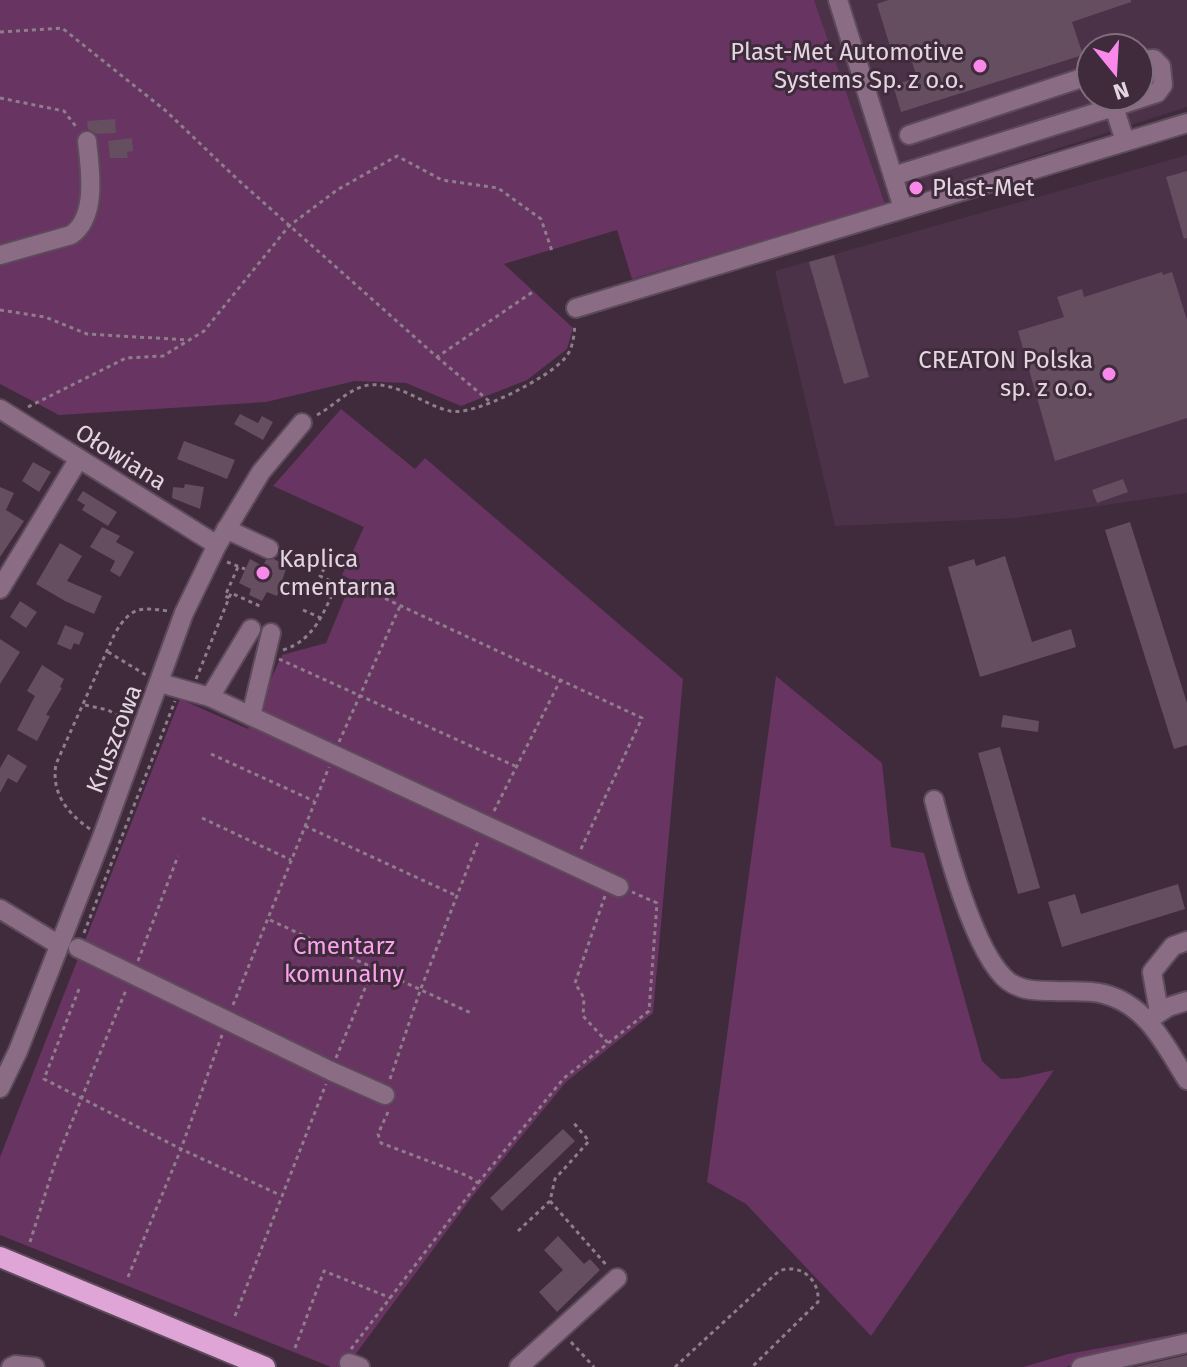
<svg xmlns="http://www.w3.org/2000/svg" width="1187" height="1367" viewBox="0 0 1187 1367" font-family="'Fira Sans',sans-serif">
  <rect width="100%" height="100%" fill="#3f2b3c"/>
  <!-- built -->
  <g fill="#4c3248" fill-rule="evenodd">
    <path d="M814 0H1187V107L885 204ZM1091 48H1139V96H1091Z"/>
    <path d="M1187 155V493L1016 518 835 526 775 271Z"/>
  </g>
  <!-- green -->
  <g fill="#683461">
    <path d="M0 0H814L885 204 632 279 617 230 504 264 573 328 567 349 527 380 461 406 406 383 355 381 266 402 59 415 0 384Z"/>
    <path d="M341 409 415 469 425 458 683 679 653 1013 566 1082 472 1197 346 1367H331L0 1235V1157L180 699 248 729 282 655 326 643 352 580 342 575 364 527 273 486Z"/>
    <path d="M776 676 882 763 891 847 924 853 982 1061 1001 1079 1019 1078 1054 1070 871 1336 746 1204 707 1182Z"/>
    <path d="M1187 1332V1338L1093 1358 1066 1367H1023L1068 1354Z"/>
  </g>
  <!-- building -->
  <g fill="#644e60">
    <path d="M888 0H1131V2L1072 22 1083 55 901 112 893 85 917 78 908 49 892 53 877 4Z"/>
    <path d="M115 119 116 133 97 134 88 129 87 121Z"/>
    <path d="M132 138 133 151 127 152 128 158H110L108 141Z"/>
    <path d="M1187 171V238L1184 239 1166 177Z"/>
    <path d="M834 255 869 377 844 384 809 262Z"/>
    <path d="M1162 272 1163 275 1172 272 1187 320V418L1055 461 1018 331 1064 317 1057 297 1082 289 1084 297Z"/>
    <path d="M240 414 258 423 262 416 273 422 263 440 234 424Z"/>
    <path d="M184 441 235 460 227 479 177 459Z"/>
    <path d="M33 462 51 472 39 492 22 481Z"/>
    <path d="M1123 479 1128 492 1097 503 1092 490Z"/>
    <path d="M185 484 204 487 200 509 172 498 173 487 184 488Z"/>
    <path d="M0 487 14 493 6 510 24 521 0 557Z"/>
    <path d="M83 491 117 512 108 526 82 510 85 505 77 500Z"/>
    <path d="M1130 522 1187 703V745L1174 749 1105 530Z"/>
    <path d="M102 527 120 536 116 542 134 552 120 577 110 571 115 561 90 547Z"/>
    <path d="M60 543 82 556 67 581 102 596 94 614 65 601 36 584Z"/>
    <path d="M1005 556 1032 642 1071 629 1076 647 980 677 948 567 974 559 976 566Z"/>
    <path d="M250 559 263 566 266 560 274 559 287 566 277 596 267 592 262 601 249 595 251 589 239 583Z"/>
    <path d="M20 601 37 612 26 628 10 617Z"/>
    <path d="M65 625 84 633 79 645 74 643 71 650 57 644Z"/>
    <path d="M0 639 20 652 0 684Z"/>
    <path d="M42 665 64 679 60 687 62 688 46 715 50 716 37 741 17 730 35 696 27 691Z"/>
    <path d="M1003 715 1039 721 1038 732 1001 727Z"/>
    <path d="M1000 747 1040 888 1018 894 978 753Z"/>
    <path d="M8 754 27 766 17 783 8 778 0 793V768Z"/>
    <path d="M1178 884 1185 909 1062 947 1048 902 1075 894 1081 914Z"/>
    <path d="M563 1129 575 1141 502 1211 490 1198Z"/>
    <path d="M558 1236 584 1264 590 1259 600 1270 557 1312 539 1292 563 1270 544 1250Z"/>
    <path d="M1187 1355V1367H1135Z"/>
  </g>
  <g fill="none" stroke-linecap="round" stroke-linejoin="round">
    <defs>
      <g id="minor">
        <path d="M838 0 893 176"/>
        <path d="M909 135 1091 75"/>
        <path d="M1125 141 1114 107 1157 93 1163 85 1161 66 1154 59 1139 60"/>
        <path d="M903 208 893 176 1114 107"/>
        <path d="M0 255 71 235C98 217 90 168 87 141"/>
        <path d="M576 308 1187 123"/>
        <path d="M0 409 217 545"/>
        <path d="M226 529 269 549"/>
        <path d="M0 589 78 460"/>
        <path d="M160 683 210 697 619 887"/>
        <path d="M210 697 251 629"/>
        <path d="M251 716 271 633"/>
        <path d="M934 800C945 843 974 954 1008 981 1021 991 1039 991 1055 991 1071 992 1089 990 1104 994 1147 1005 1165 1045 1187 1080"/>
        <path d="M0 909 59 945"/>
        <path d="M78 948 331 1071 385 1095"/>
        <path d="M1159 1012 1152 972 1173 946 1187 941"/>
        <path d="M1150 1019 1168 1007 1187 1001"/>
        <path d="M0 1088 18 1051 102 837 184 613 217 545 261 472 302 423"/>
        <path d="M349 1363 360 1367"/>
        <path d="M11 1367 15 1365 35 1367"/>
        <path d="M519 1367 617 1278"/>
        <path d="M1081 1367 1187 1343"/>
      </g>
      <path id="major" d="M0 1257 265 1367"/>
    </defs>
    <!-- minor casing -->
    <use href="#minor" stroke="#5d4a5a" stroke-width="22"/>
    <!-- major casing -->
    <use href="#major" stroke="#5d4a5a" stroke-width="24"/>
    <!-- path -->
    <g stroke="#8e7d8b" stroke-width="3" stroke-dasharray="4 4" stroke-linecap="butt">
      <path d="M0 32 62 28 166 111 236 178 437 357 534 291"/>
      <path d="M0 98 64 111 77 128"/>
      <path d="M0 310 45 317 87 334 188 340"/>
      <path d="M437 357 489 401"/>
      <path d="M28 407 126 358 163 356 204 331 289 226 337 190 397 156 442 180 498 188 541 219 552 251"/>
      <path d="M317 415C334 406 349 388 369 385 399 382 423 405 450 411 473 417 550 377 565 358 573 349 574 336 575 324"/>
      <path d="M227 562 245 569"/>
      <path d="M356 585 642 718 580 851"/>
      <path d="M229 598 225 596 238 567"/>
      <path d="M303 610 321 618"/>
      <path d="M283 650C315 640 324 611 337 584L320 576 325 567"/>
      <path d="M108 652 146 675"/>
      <path d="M279 659 515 766"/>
      <path d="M196 679 231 593 262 607"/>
      <path d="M85 705 108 710 129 722"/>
      <path d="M339 742 401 604"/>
      <path d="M211 754 314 801"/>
      <path d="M494 811 561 679"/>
      <path d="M202 818 291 860"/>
      <path d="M305 826 457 896"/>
      <path d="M90 829C67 813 51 793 56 764L115 633C131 607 139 607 168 611"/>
      <path d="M605 896 575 983 584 998 583 1016 608 1043"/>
      <path d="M270 920 473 1014"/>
      <path d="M84 933 175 701"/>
      <path d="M138 961 178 856"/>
      <path d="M79 989 44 1079 181 1149 280 1195"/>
      <path d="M233 1005 329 767"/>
      <path d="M336 1058 373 969"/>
      <path d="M390 1079 420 991 479 839"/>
      <path d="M478 1183 564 1078 649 1011 657 903 632 892"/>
      <path d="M550 1201 608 1267"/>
      <path d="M518 1231 550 1201 555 1179 589 1141 572 1121"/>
      <path d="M30 1242 55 1163 126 990"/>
      <path d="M128 1277 181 1149 222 1035"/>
      <path d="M235 1316 326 1084"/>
      <path d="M571 1342 594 1367"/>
      <path d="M295 1348 324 1271 391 1298"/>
      <path d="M351 1349 478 1183 468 1176 381 1143 378 1134 388 1112"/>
      <path d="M675 1367 779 1271C800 1263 820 1279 818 1302L752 1367"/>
    </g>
    <!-- minor -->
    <use href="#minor" stroke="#8a6d85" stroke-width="18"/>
    <!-- major -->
    <use href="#major" stroke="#e0a5d7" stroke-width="20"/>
  </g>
  <!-- markers -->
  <g fill="#f888ea" stroke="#3f2b3c" stroke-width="3">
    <circle cx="980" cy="66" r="8"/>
    <circle cx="916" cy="188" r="8"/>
    <circle cx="1109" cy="374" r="8"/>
    <circle cx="263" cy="573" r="8"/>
  </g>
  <g text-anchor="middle" stroke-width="6" stroke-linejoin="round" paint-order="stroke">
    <!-- poi labels -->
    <g font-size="24" fill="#e3d6e1" stroke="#3f2b3c" text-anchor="end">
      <text x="964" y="60">Plast-Met Automotive<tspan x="964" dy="28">Systems Sp. z o.o.</tspan></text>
      <text x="932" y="196" text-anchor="start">Plast-Met</text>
      <text x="1093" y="368">CREATON Polska<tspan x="1093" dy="28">sp. z o.o.</tspan></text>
      <text x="279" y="567" text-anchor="start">Kaplica<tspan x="279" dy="28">cmentarna</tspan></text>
    </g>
    <!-- street labels -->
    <g font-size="24" fill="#e3d6e1" stroke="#3f2b3c">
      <text transform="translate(121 457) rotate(32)" y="8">Ołowiana</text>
      <text transform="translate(114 739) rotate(-69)" y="8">Kruszcowa</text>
    </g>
    <!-- park labels -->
    <g font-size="24" fill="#fba2ee" stroke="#3f2b3c">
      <text x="344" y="954">Cmentarz<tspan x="344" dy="28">komunalny</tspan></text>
    </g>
  </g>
  <!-- north arrow -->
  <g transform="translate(1115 72) rotate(162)"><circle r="38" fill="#3f2b3c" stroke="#816f7e" stroke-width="2"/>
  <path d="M0-6L14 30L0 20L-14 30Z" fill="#f888ea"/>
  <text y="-12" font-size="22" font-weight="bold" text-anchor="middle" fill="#e3d6e1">N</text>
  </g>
</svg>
